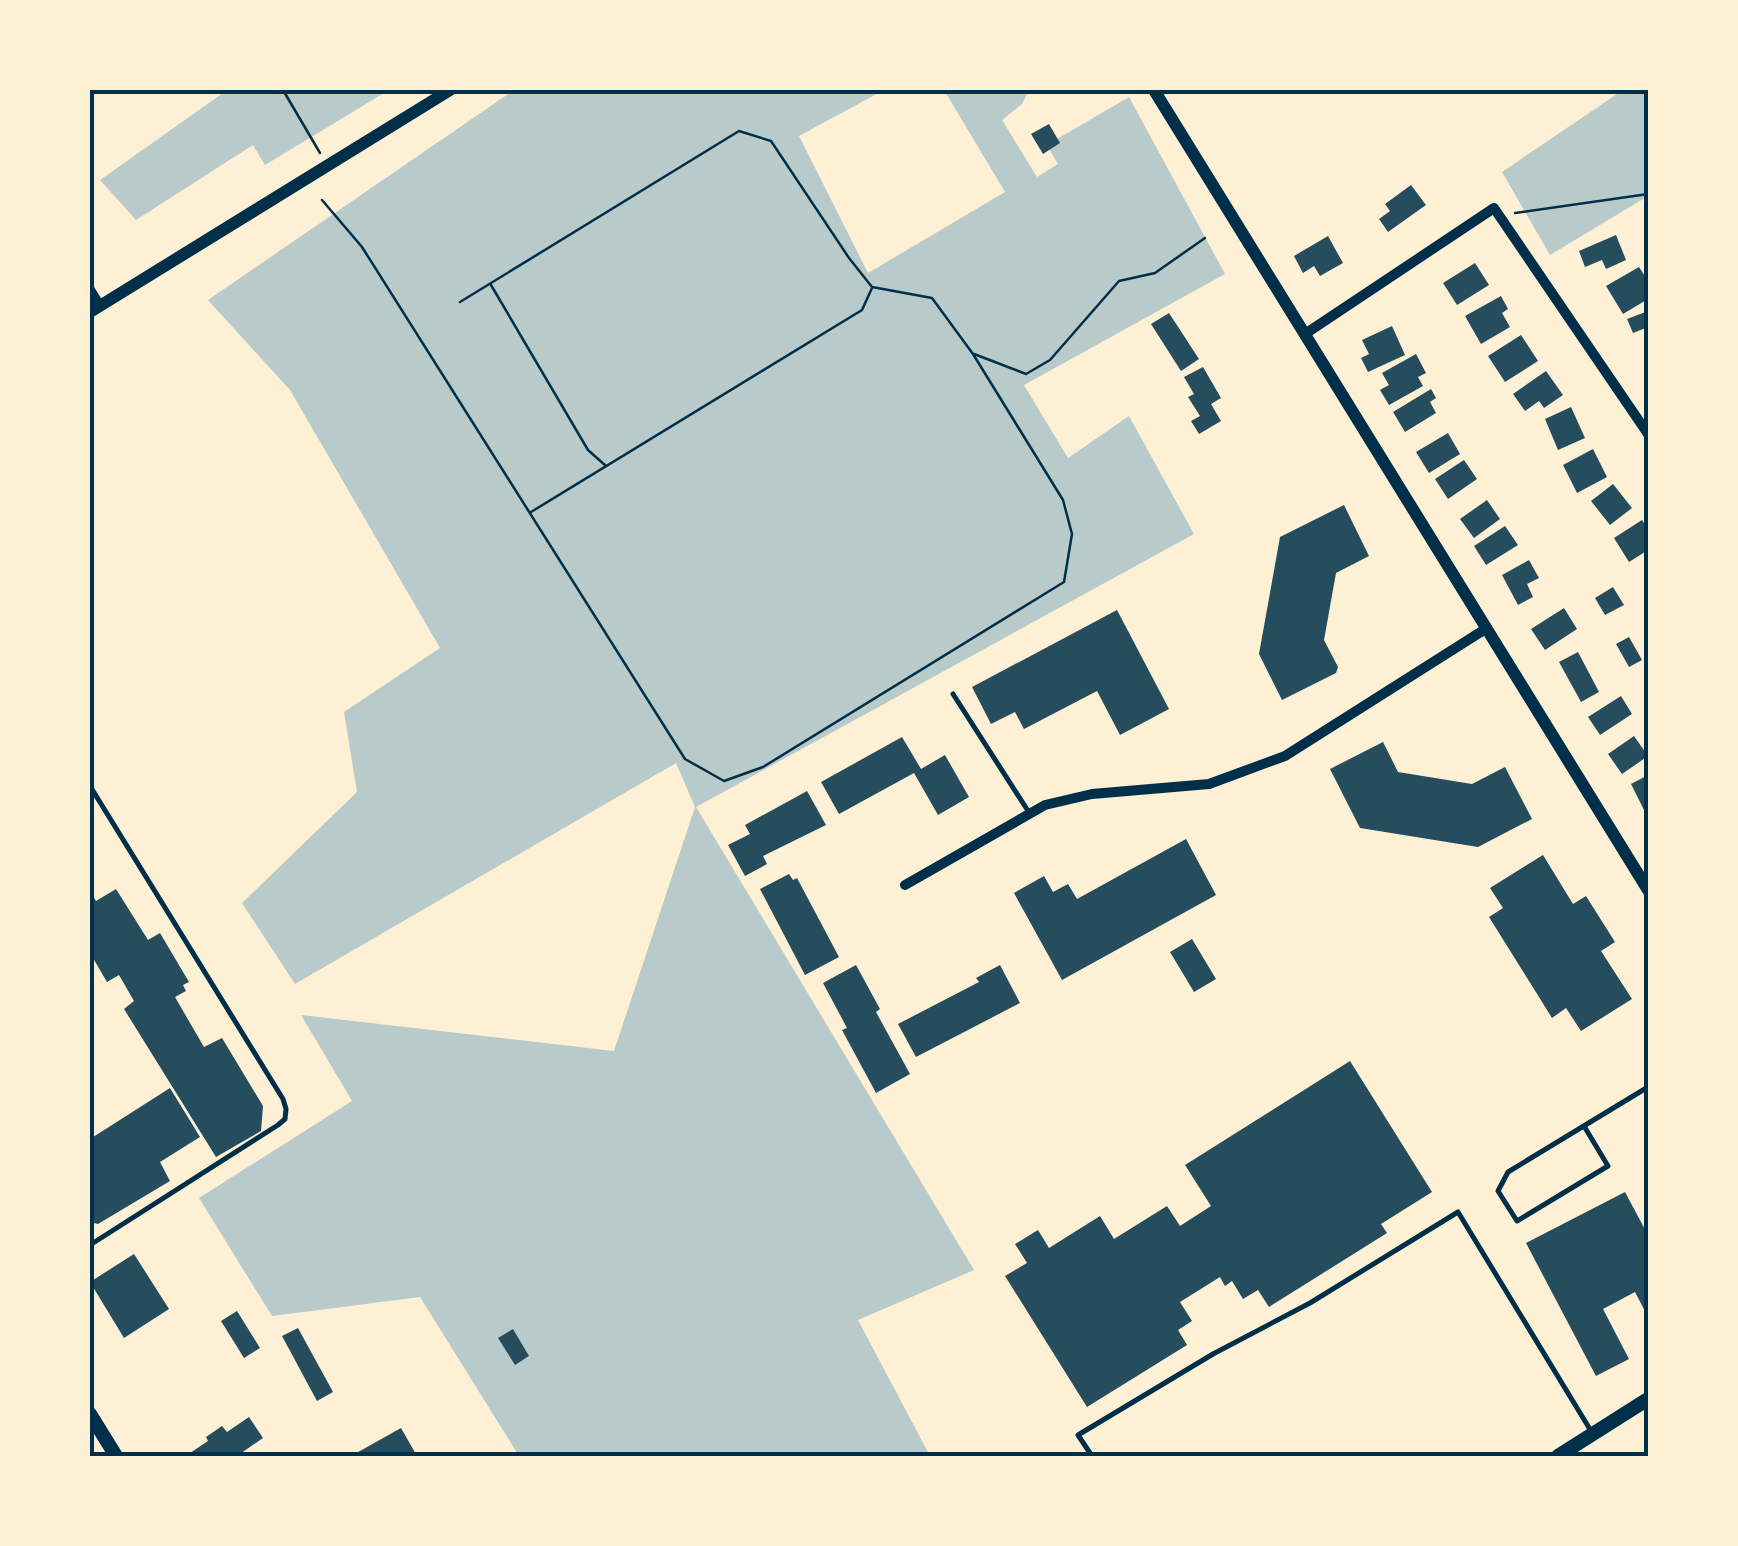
<svg xmlns="http://www.w3.org/2000/svg" width="1738" height="1546" viewBox="0 0 1738 1546" font-family="'Golos Text',sans-serif">
  <rect width="100%" height="100%" fill="#fdf0d5"/>
  <!-- green -->
  <g fill="#b9caca">
    <path d="M222 90H389L265 165 253 145 136 220 100 180 223 93Z"/>
    <path d="M514 90H884L799 136 868 273 1005 192 944 90H1029L1022 104 1002 120 1037 177 1058 164 1047 145 1129 97 1225 274 1024 385 1068 458 1129 416 1194 534 696 807 974 1270 858 1320 930 1456H519L420 1297 272 1316 199 1198 352 1101 301 1015 614 1051 695 807 676 763 295 984 242 903 357 792 344 712 440 648 290 390 208 300Z"/>
    <path d="M1623 90H1648V196L1550 255 1502 172Z"/>
  </g>
  <!-- building -->
  <g fill="#264d5e">
    <path d="M1049 124 1060 143 1043 154 1031 134Z"/>
    <path d="M1411 185 1426 205 1388 232 1379 219 1390 211 1385 204Z"/>
    <path d="M1616 235 1626 260 1606 269 1602 260 1585 267 1579 251Z"/>
    <path d="M1328 236 1343 263 1320 276 1314 266 1303 273 1294 256Z"/>
    <path d="M1475 263 1489 285 1457 305 1443 283Z"/>
    <path d="M1639 267 1648 281V299L1623 314 1606 286Z"/>
    <path d="M1501 296 1508 309 1502 313 1510 327 1481 344 1465 316Z"/>
    <path d="M1648 311V327L1633 333 1627 319Z"/>
    <path d="M1169 313 1199 359 1181 371 1151 324Z"/>
    <path d="M1392 326 1405 355 1368 372 1361 358 1369 354 1362 340Z"/>
    <path d="M1521 335 1538 361 1505 382 1488 356Z"/>
    <path d="M1416 354 1426 373 1418 377 1423 386 1389 405 1380 390 1389 385 1382 373Z"/>
    <path d="M1203 367 1221 398 1211 404 1221 421 1199 434 1191 421 1200 416 1188 397 1194 394 1184 377Z"/>
    <path d="M1546 371 1563 395 1544 408 1539 401 1525 411 1513 394Z"/>
    <path d="M1431 389 1436 398 1430 402 1436 413 1405 432 1393 412Z"/>
    <path d="M1571 407 1585 438 1558 450 1545 419Z"/>
    <path d="M1448 433 1460 454 1429 473 1416 452Z"/>
    <path d="M1593 449 1607 477 1577 493 1563 465Z"/>
    <path d="M1464 460 1477 479 1448 499 1435 479Z"/>
    <path d="M1613 484 1632 508 1610 525 1591 501Z"/>
    <path d="M1487 500 1500 519 1474 538 1460 519Z"/>
    <path d="M1344 505 1369 556 1336 573 1324 640 1338 667 1336 673 1282 700 1259 654 1280 537Z"/>
    <path d="M1642 520 1648 529V550L1629 562 1614 538Z"/>
    <path d="M1505 526 1518 545 1486 565 1474 546Z"/>
    <path d="M1529 560 1539 578 1527 584 1533 597 1518 605 1502 575Z"/>
    <path d="M1613 587 1624 605 1605 615 1595 598Z"/>
    <path d="M1564 608 1577 629 1545 650 1531 629Z"/>
    <path d="M1117 610 1169 709 1120 735 1097 691 1024 729 1015 712 991 724 972 687Z"/>
    <path d="M1629 637 1642 660 1629 667 1616 644Z"/>
    <path d="M1578 652 1599 692 1581 702 1559 662Z"/>
    <path d="M1621 696 1632 714 1600 735 1588 717Z"/>
    <path d="M1634 736 1648 756 1622 774 1608 754Z"/>
    <path d="M902 737 921 769 945 755 969 797 938 815 914 773 839 814 821 782Z"/>
    <path d="M1383 742 1398 772 1472 784 1505 767 1532 819 1478 847 1360 828 1330 769Z"/>
    <path d="M1648 775V810L1645 812 1631 784Z"/>
    <path d="M807 791 826 825 763 856 767 864 745 876 728 845 750 834 745 825Z"/>
    <path d="M1186 839 1216 895 1062 980 1014 893 1044 876 1053 892 1068 884 1077 899Z"/>
    <path d="M1543 855 1573 904 1586 896 1615 942 1601 951 1632 999 1581 1031 1566 1008 1552 1018 1489 917 1503 908 1490 888Z"/>
    <path d="M789 874 793 880 797 878 839 957 805 975 760 889Z"/>
    <path d="M116 889 148 940 160 933 189 982 183 985 186 991 175 997 204 1047 222 1038 263 1106 261 1131 216 1157 124 1009 134 1001 119 975 107 982 90 953V891L96 901Z"/>
    <path d="M1192 939 1216 979 1194 992 1170 952Z"/>
    <path d="M856 965 880 1009 876 1012 910 1074 876 1093 842 1030 847 1028 823 983Z"/>
    <path d="M1000 965 1020 1003 916 1057 898 1024 979 982 976 978Z"/>
    <path d="M1350 1061 1432 1192 1381 1224 1387 1233 1269 1307 1258 1290 1243 1299 1232 1281 1225 1286 1220 1277 1180 1302 1192 1321 1178 1330 1187 1345 1087 1407 1005 1276 1027 1263 1015 1244 1038 1230 1049 1248 1100 1216 1114 1239 1167 1206 1180 1226 1211 1206 1185 1165Z"/>
    <path d="M170 1088 200 1137 160 1162 170 1181 98 1224 90 1222V1139Z"/>
    <path d="M1625 1192 1648 1235V1317L1635 1292 1603 1309 1629 1359 1596 1376 1526 1243Z"/>
    <path d="M134 1254 169 1309 124 1338 90 1282Z"/>
    <path d="M237 1311 260 1348 244 1358 221 1321Z"/>
    <path d="M298 1328 333 1392 317 1401 282 1336Z"/>
    <path d="M513 1329 529 1356 515 1365 498 1338Z"/>
    <path d="M249 1417 263 1438 237 1456H191L190 1453 208 1441 206 1437 222 1426 227 1432Z"/>
    <path d="M401 1428 417 1456H351Z"/>
  </g>
  <g fill="none" stroke-linecap="round" stroke-linejoin="round">
    <!-- path -->
    <g stroke="#003049" stroke-width="2.5">
      <path d="M283 90 320 153"/>
      <path d="M322 200 362 247 685 759 724 781 763 767 1064 582 1072 534 1063 500 973 354 932 298 872 287 849 258 771 141 739 131 460 302"/>
      <path d="M1515 213 1648 194"/>
      <path d="M491 285 588 450 606 466"/>
      <path d="M974 354 1026 374 1050 360 1119 281 1155 273 1205 238"/>
      <path d="M531 512 862 310 872 288"/>
    </g>
    <!-- service -->
    <g stroke="#003049" stroke-width="5">
      <path d="M953 694 1030 814"/>
      <path d="M90 786 283 1099 286 1109 285 1119 278 1125 90 1245"/>
      <path d="M1584 1126 1608 1166 1517 1221 1498 1191 1508 1172 1648 1087"/>
      <path d="M1092 1456 1078 1435 1213 1354 1310 1303 1458 1212 1591 1431"/>
    </g>
    <!-- minor -->
    <g stroke="#003049" stroke-width="10">
      <path d="M90 290 100 306"/>
      <path d="M1305 334 1494 208 1648 434"/>
      <path d="M905 885 1045 805 1092 794 1209 784 1285 756 1487 628"/>
    </g>
    <!-- tertiary -->
    <g stroke="#003049" stroke-width="12">
      <path d="M1154 90 1648 890"/>
      <path d="M90 312 450 90"/>
    </g>
    <!-- secondary -->
    <g stroke="#003049" stroke-width="14">
      <path d="M90 1414 116 1456"/>
      <path d="M1558 1456 1648 1399"/>
    </g>
  </g>
  <!-- border -->
  <rect width="1738" height="1546" fill="none" stroke="#fdf0d5" stroke-width="185"/>
  <rect x="92" y="92" width="1554" height="1362" fill="none" stroke="#003049" stroke-width="4"/>
</svg>
